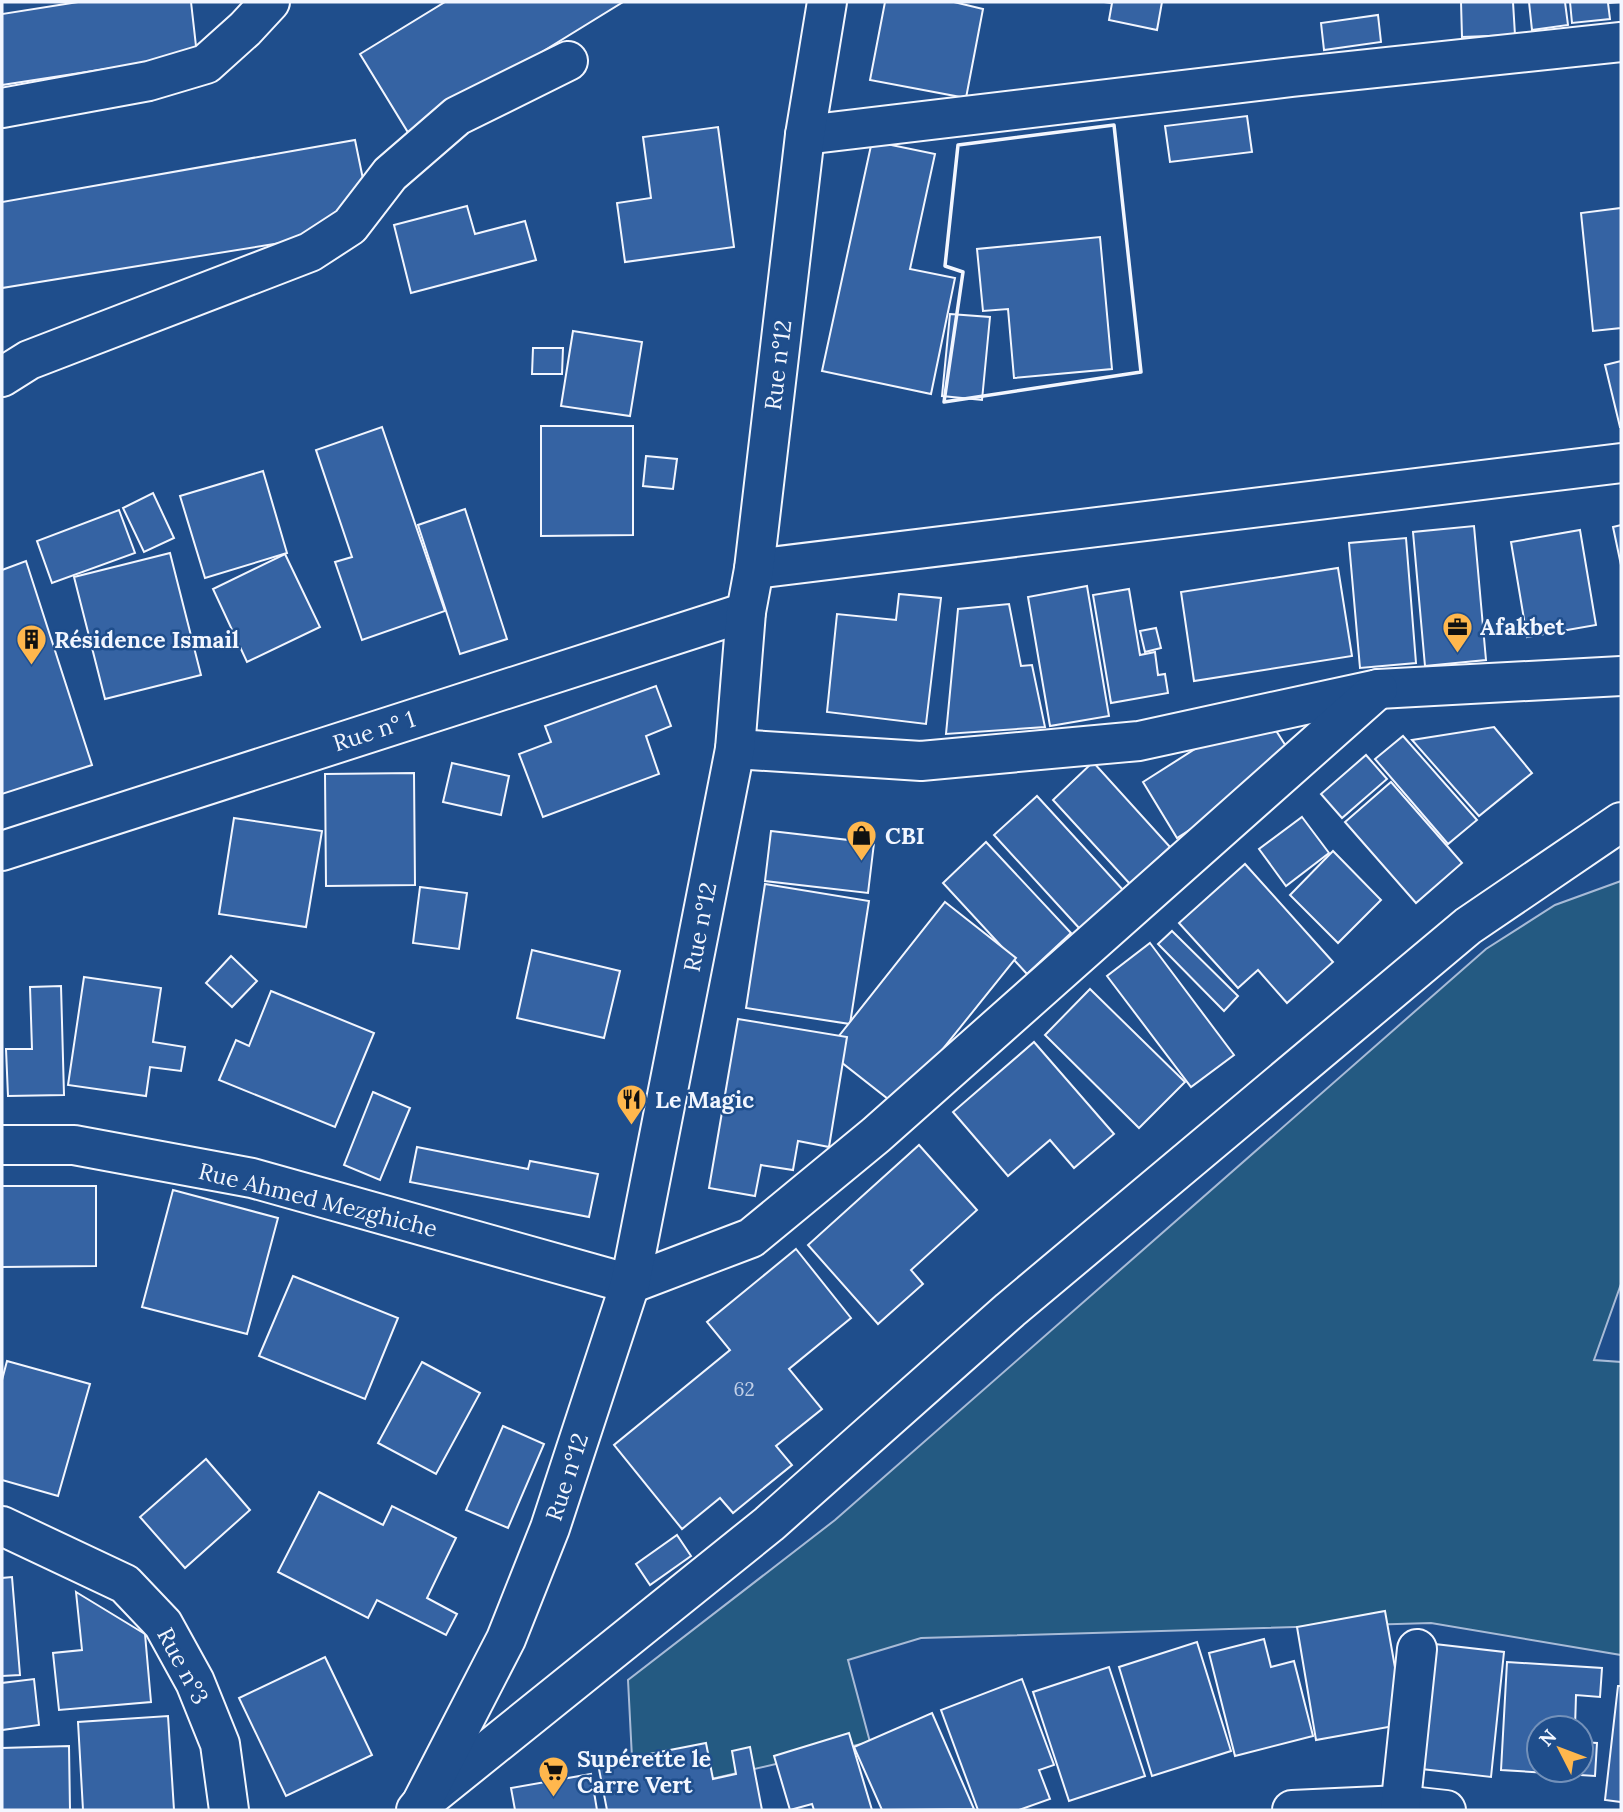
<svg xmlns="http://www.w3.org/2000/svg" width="1623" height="1812" viewBox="0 0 1623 1812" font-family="Lora,serif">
  <rect width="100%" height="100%" fill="#1f4e8c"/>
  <!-- green -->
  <path fill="#245a82" stroke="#a8bbd7" stroke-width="2" d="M1621 881V1284L1594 1360 1621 1362V1655L1431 1623 921 1638 848 1660 870 1742 634 1797 628 1680 835 1520 1486 949 1555 905Z"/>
  <!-- building -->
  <g fill="#3563a3" stroke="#f2f6ff" stroke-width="2">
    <path d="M78 2H191L197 55 2 85V14Z"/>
    <path d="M445 2H623L409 134 360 54Z"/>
    <path d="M885 2H954L983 9 966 98 870 80Z"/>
    <path d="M1104 2H1162L1157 30 1109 20 1112 3Z"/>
    <path d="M1461 2H1513L1515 35 1462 37Z"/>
    <path d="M1529 2H1565L1568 25 1532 30Z"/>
    <path d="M1570 2H1620L1608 3 1610 19 1572 23Z"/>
    <path d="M1378 15 1381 42 1324 50 1321 23Z"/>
    <path d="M1247 116 1252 152 1170 162 1165 126Z"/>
    <path d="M718 127 734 247 625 262 617 203 651 198 643 137Z"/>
    <path d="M355 140 373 228 2 288V202Z"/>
    <path d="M872 141 935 154 910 269 955 278 931 394 822 371Z"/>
    <path d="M467 206 475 234 525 221 536 260 411 293 394 225Z"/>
    <path d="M1621 208V328L1593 331 1581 213Z"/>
    <path d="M1100 237 1112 369 1014 378 1008 309 983 311 977 249Z"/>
    <path d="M950 314 990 317 982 400 942 396Z"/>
    <path d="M573 331 642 342 630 416 561 406Z"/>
    <path d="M533 348H563L562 374H532Z"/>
    <path d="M1621 361V427H1620L1605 365Z"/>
    <path d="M541 426H633V535L541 536Z"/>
    <path d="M382 427 445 611 362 640 335 562 352 557 316 450Z"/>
    <path d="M646 456 677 459 673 489 643 486Z"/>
    <path d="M263 471 287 553 205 578 180 496Z"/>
    <path d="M153 493 174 538 144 552 123 508Z"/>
    <path d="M465 509 507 639 460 654 418 525Z"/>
    <path d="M119 510 135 553 52 583 37 541Z"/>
    <path d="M1621 525V565L1613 527Z"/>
    <path d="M1474 526 1486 660 1425 666 1413 532Z"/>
    <path d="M1580 530 1596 625 1527 637 1511 542Z"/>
    <path d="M1406 538 1416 663 1360 668 1349 543Z"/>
    <path d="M170 553 201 675 105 699 74 577Z"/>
    <path d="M285 554 320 627 247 662 213 589Z"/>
    <path d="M26 561 92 765 2 794V570Z"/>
    <path d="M1338 568 1352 656 1194 681 1181 592Z"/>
    <path d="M1087 586 1109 716 1050 726 1028 597Z"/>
    <path d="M1129 589 1140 655 1155 652 1158 675 1165 674 1168 693 1111 703 1093 595Z"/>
    <path d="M899 594 941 598 926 724 827 712 837 614 896 620Z"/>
    <path d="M1009 604 1021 666 1032 665 1045 727 946 734 958 609Z"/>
    <path d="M1156 628 1161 648 1145 652 1140 631Z"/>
    <path d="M656 686 671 726 646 736 659 774 543 817 519 754 551 742 545 726Z"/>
    <path d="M1261 707 1296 762 1177 838 1143 782Z"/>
    <path d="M1494 727 1532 773 1479 816 1412 740Z"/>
    <path d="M1403 736 1477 820 1448 844 1375 759Z"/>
    <path d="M1366 755 1387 779 1342 818 1321 794Z"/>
    <path d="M1093 762 1170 847 1130 884 1053 800Z"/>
    <path d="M452 763 509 776 501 815 443 802Z"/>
    <path d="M414 773 415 885 326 886 325 774Z"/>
    <path d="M1391 782 1462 863 1416 903 1345 822Z"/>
    <path d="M1037 796 1123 890 1080 929 994 835Z"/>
    <path d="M1302 817 1329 853 1286 886 1259 849Z"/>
    <path d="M234 818 322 831 306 927 219 914Z"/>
    <path d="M771 831 874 843 868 893 765 881Z"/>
    <path d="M986 842 1071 933 1027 974 943 883Z"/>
    <path d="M1333 851 1381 900 1338 943 1290 895Z"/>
    <path d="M1245 864 1333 962 1287 1003 1258 970 1238 988 1179 923Z"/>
    <path d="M765 884 869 901 850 1024 746 1008Z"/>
    <path d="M420 887 467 893 459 949 413 943Z"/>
    <path d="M945 902 1016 958 897 1106 827 1051Z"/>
    <path d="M1172 931 1238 996 1224 1011 1158 944Z"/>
    <path d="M1150 943 1234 1055 1191 1087 1107 976Z"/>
    <path d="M532 950 620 971 604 1038 517 1018Z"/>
    <path d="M231 956 257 981 232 1007 206 983Z"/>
    <path d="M84 977 161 988 153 1042 185 1047 181 1071 150 1067 146 1096 68 1085Z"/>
    <path d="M61 986 64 1095 8 1096 6 1049H32L30 987Z"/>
    <path d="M1090 989 1185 1082 1139 1128 1045 1035Z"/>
    <path d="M271 991 374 1033 335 1127 219 1080 236 1040 249 1046Z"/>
    <path d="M738 1019 847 1037 829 1147 798 1141 793 1170 761 1165 755 1196 709 1188Z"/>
    <path d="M1034 1042 1114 1134 1074 1168 1050 1140 1008 1176 953 1112Z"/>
    <path d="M373 1092 410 1108 380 1180 344 1165Z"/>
    <path d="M919 1145 977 1210 911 1270 923 1284 878 1324 808 1245Z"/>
    <path d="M417 1147 528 1169 530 1161 598 1174 589 1217 410 1182Z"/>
    <path d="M2 1186H96V1266L2 1267Z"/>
    <path d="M173 1190 278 1218 247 1334 142 1307Z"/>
    <path d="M796 1249 851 1318 789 1369 822 1409 776 1446 792 1465 733 1513 720 1498 682 1529 614 1445 730 1350 707 1322Z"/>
    <path d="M293 1276 398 1318 365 1399 259 1356Z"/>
    <path d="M7 1361 90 1384 58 1496 2 1480V1380Z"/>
    <path d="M422 1362 480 1393 436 1474 378 1443Z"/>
    <path d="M503 1426 544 1444 508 1528 466 1510Z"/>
    <path d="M206 1459 250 1510 185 1568 140 1517Z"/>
    <path d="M319 1492 383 1525 392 1506 456 1538 427 1598 457 1614 446 1635 377 1600 368 1618 278 1572Z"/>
    <path d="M677 1535 691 1556 650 1585 636 1564Z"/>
    <path d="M12 1577 20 1675 2 1676V1578Z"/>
    <path d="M76 1592 145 1634 151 1702 59 1710 53 1653 82 1650Z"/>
    <path d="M1385 1611 1405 1724 1316 1740 1297 1627Z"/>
    <path d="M1264 1639 1271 1667 1294 1661 1313 1736 1235 1756 1209 1653Z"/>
    <path d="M1197 1642 1231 1751 1152 1776 1119 1667Z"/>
    <path d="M1426 1643 1504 1652 1491 1777 1413 1768Z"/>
    <path d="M325 1657 372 1755 286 1796 239 1698Z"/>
    <path d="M1507 1662 1602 1668 1600 1697 1576 1695 1575 1728H1539V1770H1581V1742L1597 1743 1595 1776 1501 1770Z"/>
    <path d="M1109 1667 1145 1776 1069 1801 1033 1692Z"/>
    <path d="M34 1679 39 1725 2 1730V1683Z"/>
    <path d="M1022 1679 1054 1765 1039 1770 1050 1799 1019 1810H978L941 1710Z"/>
    <path d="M1618 1686H1621V1802L1605 1800Z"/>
    <path d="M932 1713 974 1809 882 1810 854 1747Z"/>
    <path d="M168 1716 174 1810H83L78 1722Z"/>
    <path d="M849 1733 872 1810H814L812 1804 790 1810 774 1756Z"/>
    <path d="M706 1743 713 1779 736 1774 732 1751 750 1747 762 1810H607L598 1764Z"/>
    <path d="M69 1746 70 1810H2V1748Z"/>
    <path d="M591 1774 597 1810H515L511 1788Z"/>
  </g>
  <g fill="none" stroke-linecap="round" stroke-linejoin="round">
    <defs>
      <g id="minor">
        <path d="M2 108 149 81 206 64 245 29 270 2"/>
        <path d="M805 135 1292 77 1621 42"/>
        <path d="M2 377 29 360 310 252 350 226 390 174 457 116 568 61"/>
        <path d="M754 569 1621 463"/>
        <path d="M735 749 921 761 1139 741 1378 689 1621 676"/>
        <path d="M2 851 746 612"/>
        <path d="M2 1145H74L252 1178 630 1284 751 1238 876 1135 1378 689"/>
        <path d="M2 1526 125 1584 163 1624 195 1682 220 1744 229 1810"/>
        <path d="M421 1804 769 1524 1010 1310 1468 926 1621 822"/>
        <path d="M1292 1810 1401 1805 1446 1810"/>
        <path d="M1400 1810 1417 1649"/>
      </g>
      <path id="major" d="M416 1810 421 1804 506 1639 550 1528 630 1284 735 749 746 612 754 569 805 135 827 2"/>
    </defs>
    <!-- minor casing -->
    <use href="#minor" stroke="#f2f6ff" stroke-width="42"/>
    <!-- major casing -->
    <use href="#major" stroke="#f2f6ff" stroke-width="42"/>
    <!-- minor -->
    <use href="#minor" stroke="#1f4e8c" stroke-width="38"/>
    <!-- major -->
    <use href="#major" stroke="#1f4e8c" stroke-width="38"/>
    <!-- wall -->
    <path stroke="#f2f6ff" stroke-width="3.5" d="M1114 125 1141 372 944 402 963 272 945 266 958 145Z"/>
  </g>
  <!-- icons -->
  <defs>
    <symbol id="office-pin" viewBox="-11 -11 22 30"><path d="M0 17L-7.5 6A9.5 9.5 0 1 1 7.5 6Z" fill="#ffb74d" stroke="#1f4e8c"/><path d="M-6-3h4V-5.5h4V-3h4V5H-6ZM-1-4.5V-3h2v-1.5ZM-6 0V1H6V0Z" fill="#111"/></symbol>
    <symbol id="building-pin" viewBox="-11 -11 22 30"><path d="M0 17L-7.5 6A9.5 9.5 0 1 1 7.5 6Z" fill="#ffb74d" stroke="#1f4e8c"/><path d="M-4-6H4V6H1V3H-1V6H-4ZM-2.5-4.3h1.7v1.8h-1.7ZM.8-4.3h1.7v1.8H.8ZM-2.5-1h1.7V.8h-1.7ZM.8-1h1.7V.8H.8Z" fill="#111"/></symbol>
    <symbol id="shop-pin" viewBox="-11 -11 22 30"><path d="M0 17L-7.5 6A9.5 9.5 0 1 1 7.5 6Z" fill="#ffb74d" stroke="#1f4e8c"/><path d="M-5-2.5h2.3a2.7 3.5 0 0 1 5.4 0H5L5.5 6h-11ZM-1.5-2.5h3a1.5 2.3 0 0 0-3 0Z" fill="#111"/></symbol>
    <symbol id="restaurant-pin" viewBox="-11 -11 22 30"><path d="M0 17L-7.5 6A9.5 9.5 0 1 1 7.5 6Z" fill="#ffb74d" stroke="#1f4e8c"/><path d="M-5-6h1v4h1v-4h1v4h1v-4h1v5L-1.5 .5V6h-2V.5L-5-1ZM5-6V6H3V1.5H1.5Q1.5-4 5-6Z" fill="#111"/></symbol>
    <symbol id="supermarket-pin" viewBox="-11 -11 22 30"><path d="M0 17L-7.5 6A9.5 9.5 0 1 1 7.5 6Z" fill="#ffb74d" stroke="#1f4e8c"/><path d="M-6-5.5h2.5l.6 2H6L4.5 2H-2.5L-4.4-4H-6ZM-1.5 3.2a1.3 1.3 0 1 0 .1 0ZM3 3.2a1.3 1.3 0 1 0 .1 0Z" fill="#111"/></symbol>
  </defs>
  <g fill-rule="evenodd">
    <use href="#office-pin" x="1440" y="610" width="35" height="47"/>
    <use href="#building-pin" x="14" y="622" width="35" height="47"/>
    <use href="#shop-pin" x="844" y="818" width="35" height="47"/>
    <use href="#restaurant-pin" x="614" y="1082" width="35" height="47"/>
    <use href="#supermarket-pin" x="536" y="1754" width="35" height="47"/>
  </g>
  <g text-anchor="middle" stroke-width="5" stroke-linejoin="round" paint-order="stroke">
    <!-- number labels -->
    <g font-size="19" fill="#c3d1e8">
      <text x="744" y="1396">62</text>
    </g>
    <!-- street labels -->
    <g font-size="23" fill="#f2f6ff" stroke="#1f4e8c">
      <text transform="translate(778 365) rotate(-83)" y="8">Rue n°12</text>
      <text transform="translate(374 731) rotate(-18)" y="8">Rue n° 1</text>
      <text transform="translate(700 927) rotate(-79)" y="8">Rue n°12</text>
      <text transform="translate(318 1200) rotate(14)" y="8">Rue Ahmed Mezghiche</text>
      <text transform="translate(567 1477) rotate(-72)" y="8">Rue n°12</text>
      <text transform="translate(183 1666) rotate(62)" y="8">Rue n°3</text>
    </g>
    <!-- poi labels -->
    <g font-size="23" font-weight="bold" fill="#f2f6ff" stroke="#1f4e8c" text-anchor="start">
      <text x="1480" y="635">Afakbet</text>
      <text x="54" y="648">Résidence Ismail</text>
      <text x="885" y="844">CBI</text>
      <text x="655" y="1108">Le Magic</text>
      <text x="577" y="1767">Supérette le<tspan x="577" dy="26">Carre Vert</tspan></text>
    </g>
  </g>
  <!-- border -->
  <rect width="1623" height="1812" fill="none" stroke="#f2f6ff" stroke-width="7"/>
  <!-- north arrow -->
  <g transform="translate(1560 1749) rotate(312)"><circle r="33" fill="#1f4e8c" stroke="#7391ba" stroke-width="2"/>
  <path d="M0-5L12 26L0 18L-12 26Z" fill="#ffb74d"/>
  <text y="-10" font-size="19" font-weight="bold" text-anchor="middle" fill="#f2f6ff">N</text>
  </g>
</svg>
